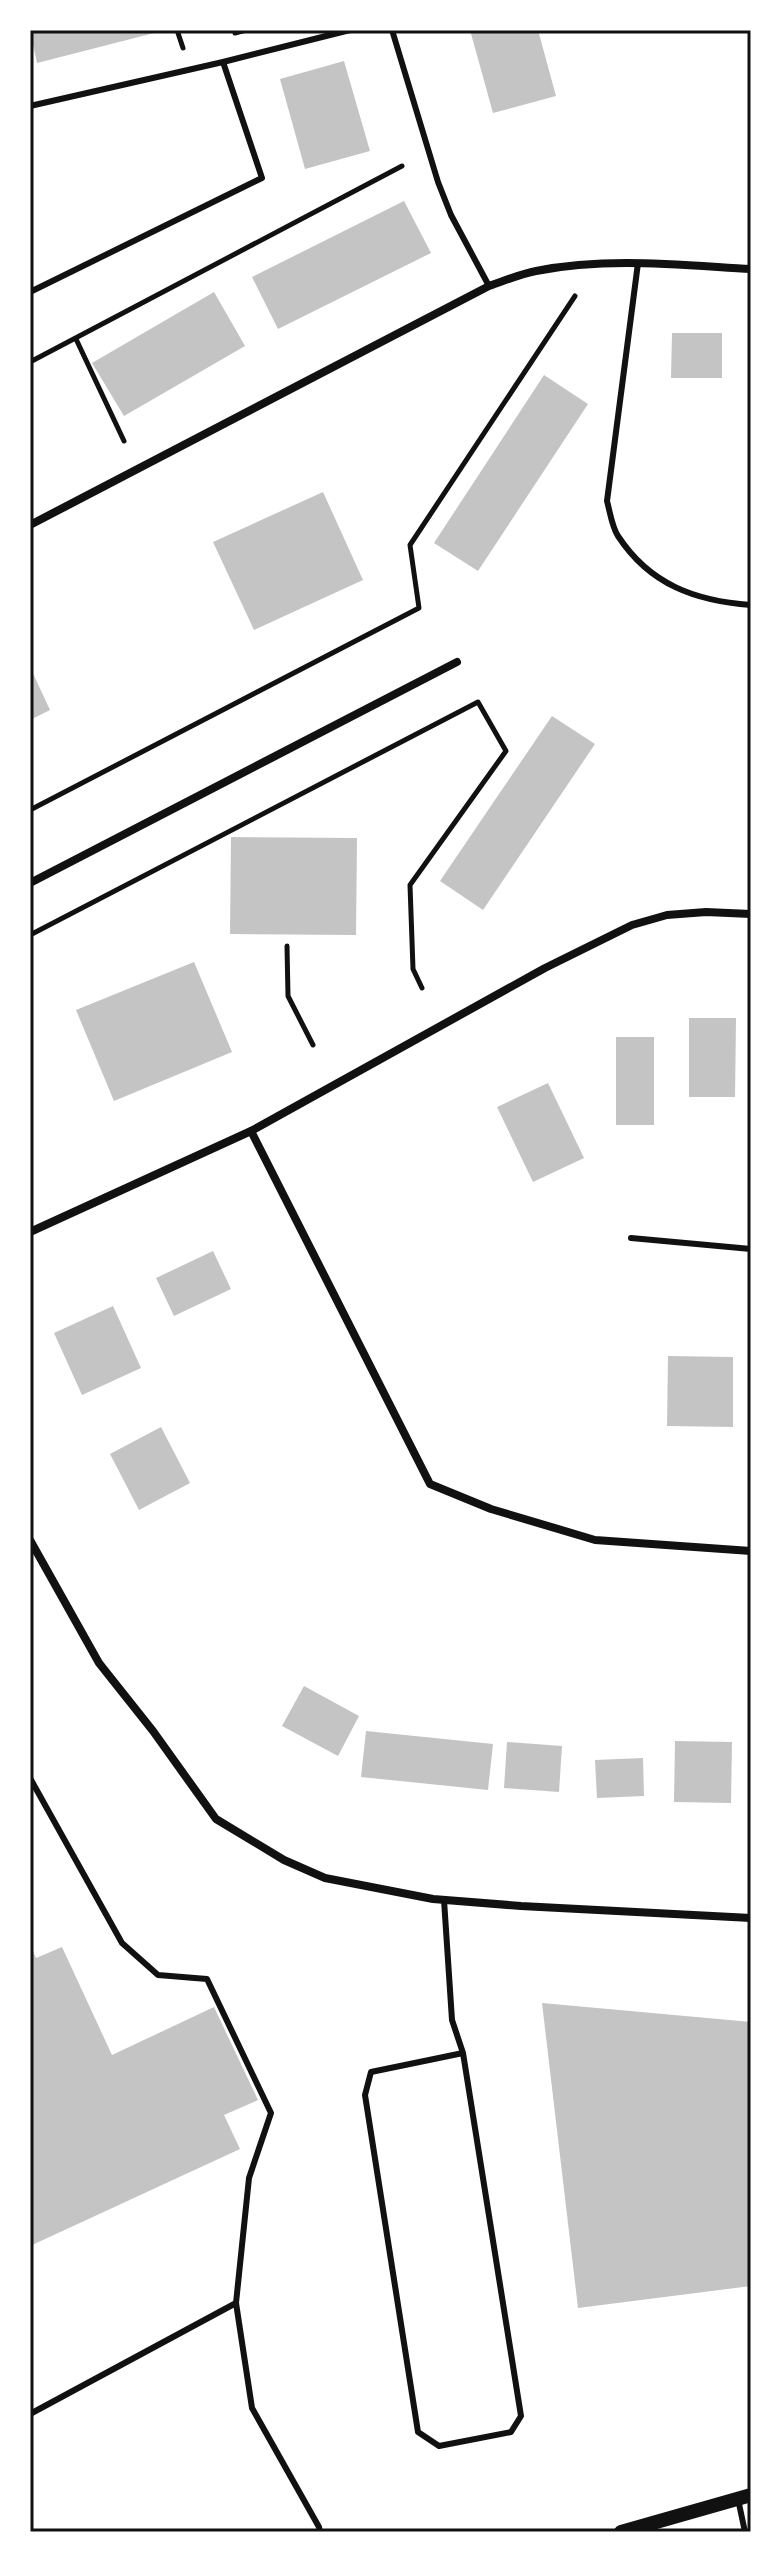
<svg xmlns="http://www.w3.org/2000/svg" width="781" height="2562" viewBox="0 0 781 2562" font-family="'Work Sans',sans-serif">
  <rect width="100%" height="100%" fill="#fff"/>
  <!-- building -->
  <g fill="#c4c4c4">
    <path d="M30 30H162V31L37 63Z"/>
    <path d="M470 30H538L556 96 493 113Z"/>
    <path d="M344 61 370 151 305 169 280 79Z"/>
    <path d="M404 201 431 253 278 329 252 277Z"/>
    <path d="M214 292 245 346 124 416 92 363Z"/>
    <path d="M672 333H722V378H671Z"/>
    <path d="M544 375 588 404 478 571 434 543Z"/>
    <path d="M323 492 363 580 254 630 213 542Z"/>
    <path d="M30 667 50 710 30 720Z"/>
    <path d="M552 716 595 744 483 910 440 881Z"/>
    <path d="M231 837 357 838 356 935 230 934Z"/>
    <path d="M194 962 232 1052 114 1101 76 1010Z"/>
    <path d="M689 1018H736L735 1097H689Z"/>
    <rect x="616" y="1037" width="38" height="88"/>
    <path d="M548 1083 584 1158 533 1182 497 1107Z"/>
    <path d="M213 1251 231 1289 174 1316 156 1278Z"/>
    <path d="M113 1306 141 1368 82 1395 54 1333Z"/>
    <path d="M668 1356 733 1357V1427L667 1426Z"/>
    <path d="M161 1427 190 1483 139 1510 110 1454Z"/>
    <path d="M304 1686 359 1716 338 1756 282 1726Z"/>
    <path d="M366 1731 493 1744 488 1790 361 1777Z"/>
    <path d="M675 1741 732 1742 731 1803 674 1802Z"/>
    <path d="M507 1742 562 1746 559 1792 504 1788Z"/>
    <path d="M643 1758 644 1796 597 1798 595 1760Z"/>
    <path d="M30 1945 36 1958 62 1947 112 2055 214 2007 258 2100 224 2115 240 2149 30 2246Z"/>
    <path d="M542 2003 751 2022V2286L578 2308Z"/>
  </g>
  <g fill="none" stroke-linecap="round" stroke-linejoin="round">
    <!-- path -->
    <g stroke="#111" stroke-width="5">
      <path d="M177 30 183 48"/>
      <path d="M235 33 246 30"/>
      <path d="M76 339 124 441"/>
      <path d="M30 362 402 166"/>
      <path d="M30 810 419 608 410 545 575 296"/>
      <path d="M30 935 478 702 506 751 410 885 413 969 422 988"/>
      <path d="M287 946 288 996 313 1045"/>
    </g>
    <!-- service -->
    <g stroke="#111" stroke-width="6">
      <path d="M392 30 438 182 451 215 489 286"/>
      <path d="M30 106 223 62"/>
      <path d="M638 263 607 501C610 512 612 527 618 536 650 585 696 601 751 605"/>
      <path d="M30 292 262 178 223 62 350 30"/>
      <path d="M631 1238 751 1249"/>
      <path d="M30 1778 122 1943 158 1975 207 1979 271 2113 249 2178 236 2303 252 2408 319 2527 320 2532"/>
      <path d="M444 1900 452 2020 463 2053 521 2416 511 2432 439 2446 418 2432 365 2095 371 2072 463 2053"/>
      <path d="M30 2414 236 2303"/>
      <path d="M738 2499 745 2532"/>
    </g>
    <!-- minor -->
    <g stroke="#111" stroke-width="8">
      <path d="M30 525 489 286C504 281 520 274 536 271 607 257 679 265 751 269"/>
      <path d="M30 883 457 662"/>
      <path d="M251 1131 430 1484 491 1509 595 1540 751 1551"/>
      <path d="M30 1232 251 1131 545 968 632 925 667 915 706 912 751 914"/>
      <path d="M30 1540 99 1663 153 1731 216 1819 284 1860 325 1878 433 1899 521 1906 751 1918"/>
    </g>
    <!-- tertiary -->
    <path stroke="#111" stroke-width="14" d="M621 2532 751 2495"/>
  </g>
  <!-- border -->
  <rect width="781" height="2562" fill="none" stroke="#ffffff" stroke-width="64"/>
  <rect x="32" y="32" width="717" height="2498" fill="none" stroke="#111" stroke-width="3"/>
</svg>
